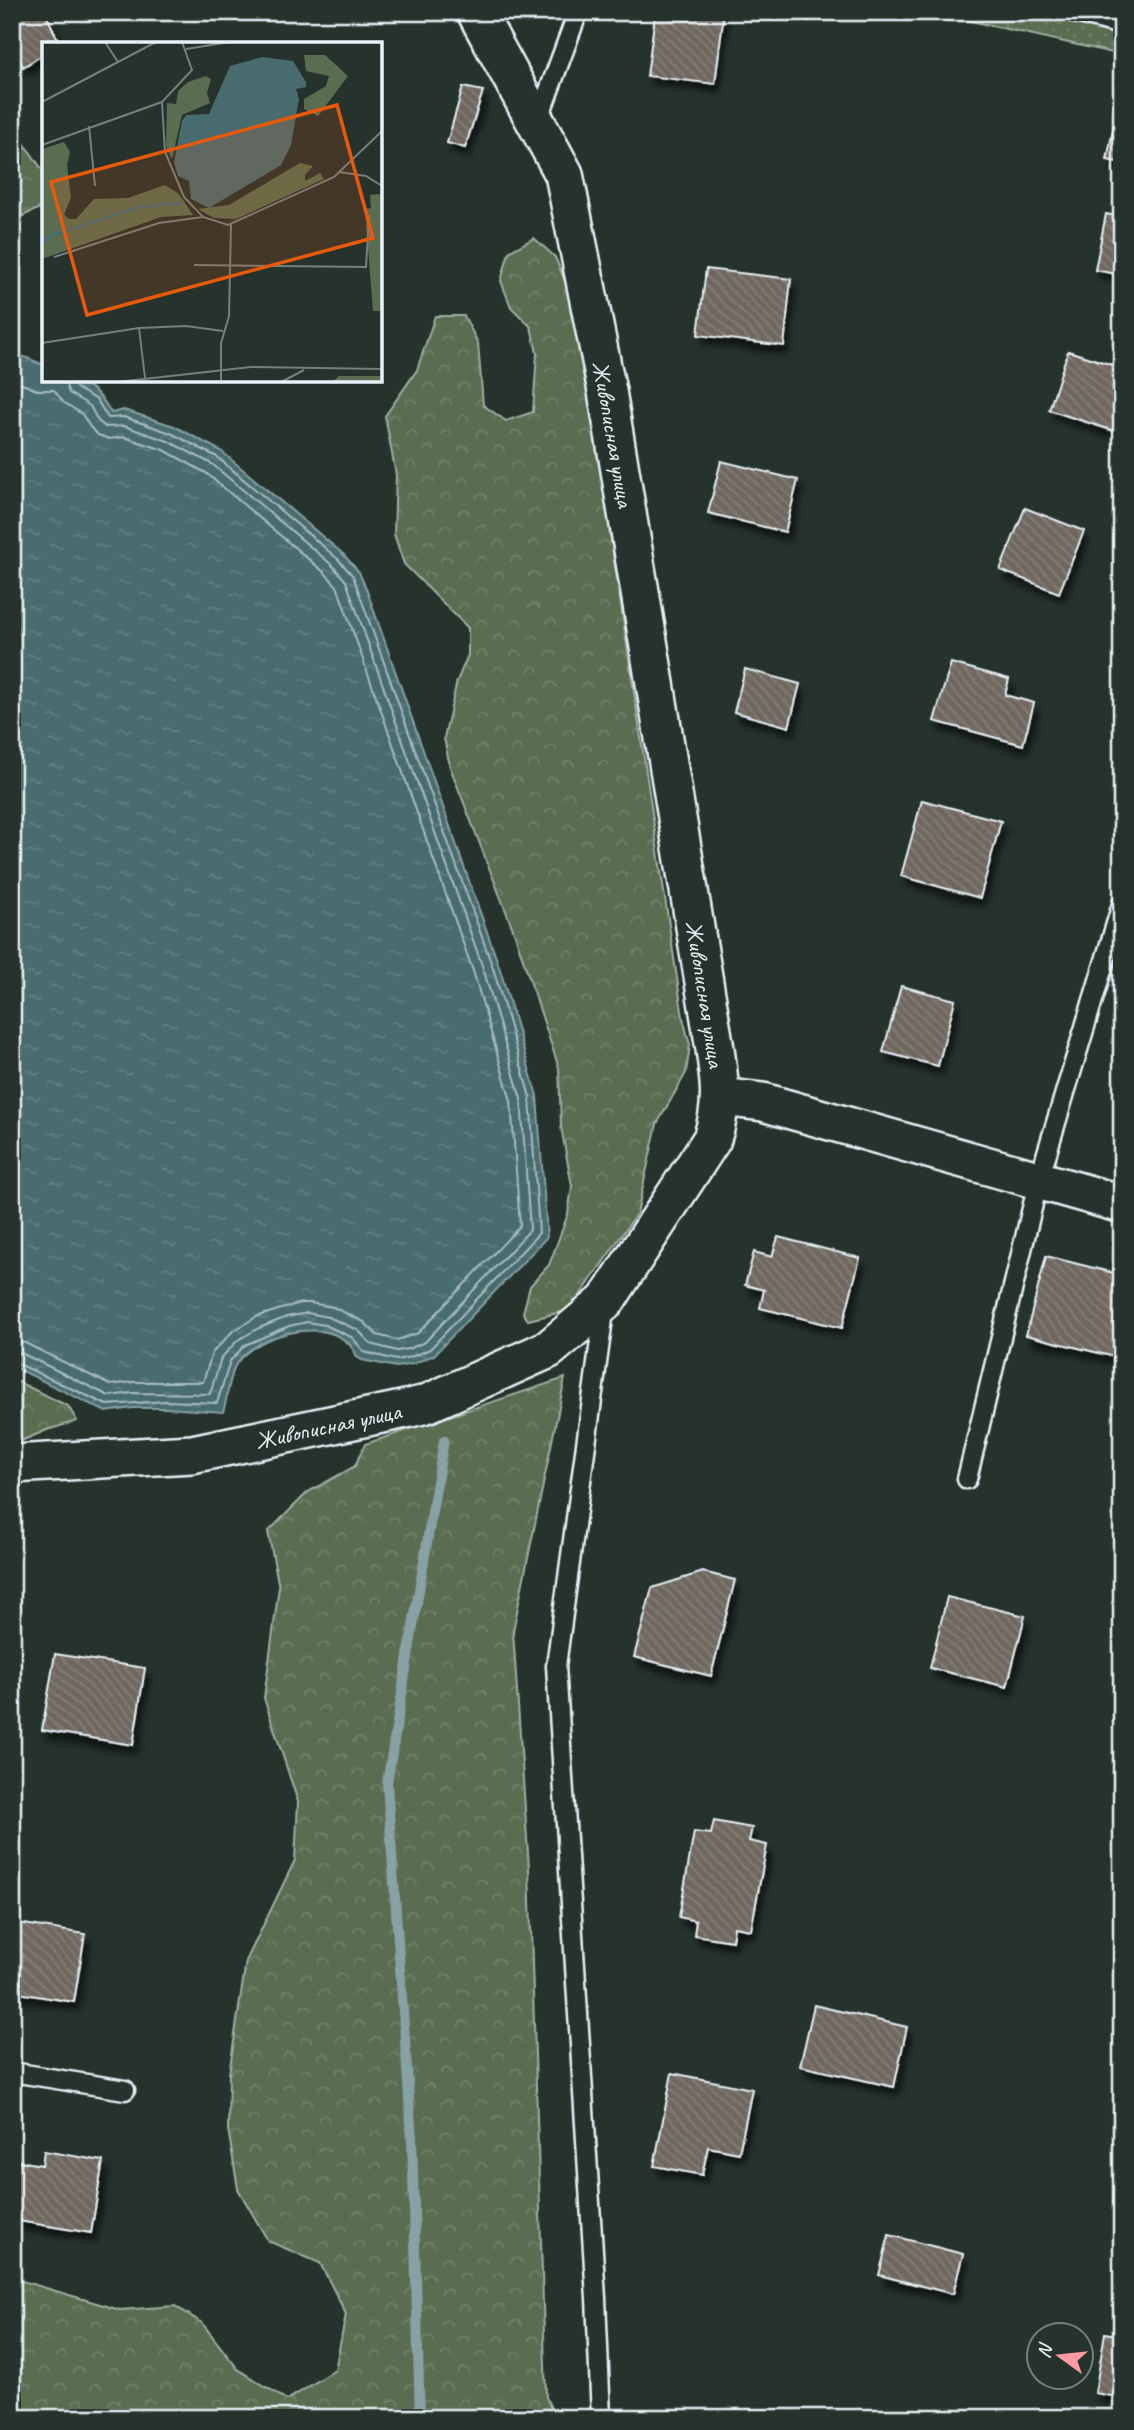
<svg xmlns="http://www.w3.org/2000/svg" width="1134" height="2430" viewBox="0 0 1134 2430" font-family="Caveat,sans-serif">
  <defs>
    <pattern id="grass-dots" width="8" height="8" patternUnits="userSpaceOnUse" patternTransform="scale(1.75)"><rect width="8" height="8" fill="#5a6d51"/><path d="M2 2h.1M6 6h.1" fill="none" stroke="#72826b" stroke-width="1.8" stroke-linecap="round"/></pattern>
    <pattern id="forest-crowns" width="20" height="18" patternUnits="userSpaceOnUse" patternTransform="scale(1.75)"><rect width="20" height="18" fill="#5a6d51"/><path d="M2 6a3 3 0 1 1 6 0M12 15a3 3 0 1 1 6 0" fill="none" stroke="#72826b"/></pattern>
    <pattern id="water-ripples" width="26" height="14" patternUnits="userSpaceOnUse" patternTransform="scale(1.75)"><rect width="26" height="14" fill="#486c6e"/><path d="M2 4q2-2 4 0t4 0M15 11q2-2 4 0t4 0" fill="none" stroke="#628183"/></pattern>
    <pattern id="building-back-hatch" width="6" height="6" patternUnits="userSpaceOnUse" patternTransform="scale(1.75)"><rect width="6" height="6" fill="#706860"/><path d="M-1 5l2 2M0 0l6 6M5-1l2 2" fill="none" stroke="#847e78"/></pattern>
    <filter id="shadow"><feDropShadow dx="4.5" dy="8" stdDeviation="3.5" flood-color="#0009"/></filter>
  </defs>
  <rect width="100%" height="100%" fill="#26332d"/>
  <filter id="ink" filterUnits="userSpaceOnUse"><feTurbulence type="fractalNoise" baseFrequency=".0143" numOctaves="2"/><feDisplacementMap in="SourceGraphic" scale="14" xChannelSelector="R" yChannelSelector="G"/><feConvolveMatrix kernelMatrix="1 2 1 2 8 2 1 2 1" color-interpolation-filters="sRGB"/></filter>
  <g filter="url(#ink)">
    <!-- grass -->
    <path fill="url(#grass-dots)" stroke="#a1afa4" stroke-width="2" d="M931 12H1122V55Z"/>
    <!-- forest -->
    <g fill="url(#forest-crowns)" stroke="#a1afa4" stroke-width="2">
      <path d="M12 126 44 172 42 207 12 221Z"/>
      <path d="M534 238 555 257 568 288 582 346 683 1018 690 1045 686 1073 657 1124 637 1213 570 1310 528 1320 523 1313 530 1286 549 1265 568 1214 572 1186 561 1127 559 1068 514 932 450 767 444 738 457 681 468 655V628L404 564 394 534 396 475 385 416 417 370 435 316H464L478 343 483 405 506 421 533 412 537 353 531 327 511 307 501 281 509 252Z"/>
      <path d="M565 1378 513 1631 529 1868 546 2397 555 2418H12V2278L120 2310 175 2306 202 2323 238 2369 287 2400 335 2370 346 2314 320 2263 268 2241 238 2189 228 2129 229 2074 246 1961 295 1860 298 1802 264 1698 279 1587 268 1532 308 1492 355 1466 365 1444Z"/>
      <path d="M12 1379 68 1406 77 1421 47 1430 12 1445Z"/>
    </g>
    <!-- water -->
    <path fill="url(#water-ripples)" stroke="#88a1a5" stroke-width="2" d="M12 352 44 365V380C78 380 94 381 111 413L124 410 174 426 221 451 343 554 359 572 367 591 499 966 537 1096 547 1237 434 1355 413 1364 396 1367 362 1360 357 1357C341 1312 258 1331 236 1364 230 1374 227 1399 223 1412L166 1408H133L106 1412 12 1366Z"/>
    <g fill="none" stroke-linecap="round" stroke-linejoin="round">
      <!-- shore -->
      <g stroke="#a8bcc1" stroke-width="2">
        <path d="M12 380 37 390H54L63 402 82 414 90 427 98 435 109 439 124 437 164 450 206 473 325 573 337 586 474 974 511 1101 520 1226 418 1333 397 1340 377 1335 364 1322 333 1307 310 1303H300L256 1317 233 1331 212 1353 203 1382H133L110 1385 25 1343 12 1341"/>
        <path d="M12 1352 21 1353 109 1396 133 1393 210 1394 221 1358 238 1340 259 1328 287 1317 307 1313 328 1317 358 1330 371 1344 397 1351 408 1349 425 1342 530 1230 521 1099 484 971 346 581 332 565 212 464 168 441 124 426 105 427 98 421 90 406 69 393 64 380"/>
        <path d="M12 1361 107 1405 166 1401 217 1403 230 1361 245 1345 289 1326 307 1322 325 1325 353 1338 364 1352 396 1360 411 1357 430 1349 539 1233 530 1097 493 968 353 576 338 559 217 457 171 433 124 417 108 418 97 400 76 388 73 380"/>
      </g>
      <!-- stream -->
      <path stroke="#88a1a5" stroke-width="10" d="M420 2418 412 2140 387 1783 444 1440"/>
    </g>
    <!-- building -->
    <g fill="url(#building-back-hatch)" stroke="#e8f1f8" stroke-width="2" filter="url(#shadow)">
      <path d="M15 12H45L60 44H44V54L23 67 12 44V14Z"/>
      <path d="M691 12H724L715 84 647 76 655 15 690 20Z"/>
      <path d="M463 87 483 91 465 148 447 143Z"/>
      <path d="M1119 99 1122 100V163L1107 160Z"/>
      <path d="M1106 214 1122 217V305L1115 304 1121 275 1095 270Z"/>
      <path d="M706 269 791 279 784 346 698 335Z"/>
      <path d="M1068 351 1122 368V427L1120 433 1049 410Z"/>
      <path d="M721 461 798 480 785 532 708 513Z"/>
      <path d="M1025 508 1084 531 1059 593 1000 570Z"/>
      <path d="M951 663 1009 679 1005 695 1034 703 1023 745 934 721Z"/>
      <path d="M745 669 800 684 789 727 734 712Z"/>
      <path d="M922 800 1001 821 980 898 901 876Z"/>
      <path d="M901 986 955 1000 938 1066 883 1052Z"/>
      <path d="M778 1237 860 1258 842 1328 760 1308 764 1290 745 1285 754 1252 772 1257Z"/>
      <path d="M1046 1256 1122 1275V1349L1119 1358 1026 1335Z"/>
      <path d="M703 1572 735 1580 711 1676 634 1657 652 1588Z"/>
      <path d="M947 1597 1025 1616 1007 1687 930 1668Z"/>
      <path d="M55 1654 145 1668 133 1745 42 1730Z"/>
      <path d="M714 1821 752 1828 749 1841 767 1845 751 1930 734 1927 732 1941 694 1935 696 1921 679 1917 694 1832 711 1834Z"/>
      <path d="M12 1922 85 1934 74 2002 12 1992Z"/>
      <path d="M814 2005 907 2027 894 2087 800 2066Z"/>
      <path d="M672 2073 752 2089 739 2153 708 2147 702 2175 654 2166Z"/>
      <path d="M44 2151 103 2161 91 2233 12 2220V2160L42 2165Z"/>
      <path d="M889 2235 963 2254 953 2294 879 2275Z"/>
      <path d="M1105 2333 1122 2336V2398L1095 2393Z"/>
    </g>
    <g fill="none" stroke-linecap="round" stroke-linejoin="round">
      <defs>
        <g id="lane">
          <path d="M1072 12 1122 25"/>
          <path d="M537 123 578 12"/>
          <path d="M967 1479 1039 1179 1122 904"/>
          <path d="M12 2072 125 2090"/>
          <path d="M601 2418 596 2298 556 1666 605 1304"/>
        </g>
        <g id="street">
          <path d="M721 1097 763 1102 1122 1204"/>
          <path d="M12 1464 192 1454 406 1409 426 1404 549 1349 606 1301 712 1139C723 1105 720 1084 715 1049L607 391 564 174 476 12"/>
        </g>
      </defs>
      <!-- lane casing -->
      <use href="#lane" stroke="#e8f1f8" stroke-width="23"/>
      <!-- street casing -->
      <use href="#street" stroke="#e8f1f8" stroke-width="42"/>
      <!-- lane -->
      <use href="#lane" stroke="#26332d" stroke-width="18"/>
      <!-- street -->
      <use href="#street" stroke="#26332d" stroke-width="37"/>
    </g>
  </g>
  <g text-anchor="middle" stroke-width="5" stroke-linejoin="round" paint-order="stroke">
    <!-- street labels -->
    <g font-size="24" fill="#e8f1f8" stroke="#26332d">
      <text transform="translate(613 434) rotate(80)" y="8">Живописная улица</text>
      <text transform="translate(705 994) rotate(81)" y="8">Живописная улица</text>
      <text transform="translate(328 1426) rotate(-12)" y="8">Живописная улица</text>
    </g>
  </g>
  <!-- overview -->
  <g transform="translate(42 42)">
    <rect width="340" height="340" fill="#26332d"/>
    <path d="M339 152V269H331L323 167 329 166 328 153Z" fill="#5a6d51"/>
    <path d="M262 13H283L306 34 276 74 262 67V57L284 44 287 34 264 29ZM164 34 169 37 165 51 168 61 140 73 130 117 124 104 125 61 134 62 136 49 146 40ZM22 100 28 110 25 123 29 156 22 172 27 177H34L52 157 86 156 123 143 137 152 151 173 119 175 0 217V107ZM258 121 271 124 263 133V139L278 131 282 137 194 177 172 176 156 167 187 163ZM297 334H339V339H291Z" fill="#5a6d51"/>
    <path d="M220 15 251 19 264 40V45L254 47 257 57 249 103 239 123 167 166 149 157 147 139 136 134 132 120 140 79 144 73 167 72 188 24Z" fill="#486c6e"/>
    <path fill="none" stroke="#486c6e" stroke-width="3.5" d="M0 201 10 193 97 165 140 161"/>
    <path fill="none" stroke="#747f7e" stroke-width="2" d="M63 0 76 20M144 7 188 0M0 60 114 0M120 60 150 28 140 0M47 84 53 144M0 103 120 60 123 110 142 155 161 175 186 183 292 135 340 89M297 130 324 134 340 144M12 215 117 181 161 175M152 223 324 225 327 173M97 286 103 336M0 301 97 286 144 284 181 289M75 340 209 325 340 327M179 340V301L187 274 189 182M239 340 262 328"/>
    <path fill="#e8590c" fill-opacity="0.15" stroke="#e8590c" stroke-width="3.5" d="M295 63 331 196 45 273 9 140Z"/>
    <rect width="340" height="340" fill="none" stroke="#e8f1f8" stroke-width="3.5"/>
  </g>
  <!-- margin -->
  <rect width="1134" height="2430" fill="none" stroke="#26332d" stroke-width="42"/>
  <rect x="21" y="21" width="1092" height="2388" fill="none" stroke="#e8f1f8" stroke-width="2.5" filter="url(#ink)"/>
  <!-- north arrow -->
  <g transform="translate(1060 2356) rotate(285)"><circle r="33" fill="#26332d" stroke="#747f7e" stroke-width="2"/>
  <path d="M0-5L12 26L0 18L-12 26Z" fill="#ff9aa2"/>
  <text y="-10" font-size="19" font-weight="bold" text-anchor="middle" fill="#e8f1f8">N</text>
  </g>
</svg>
